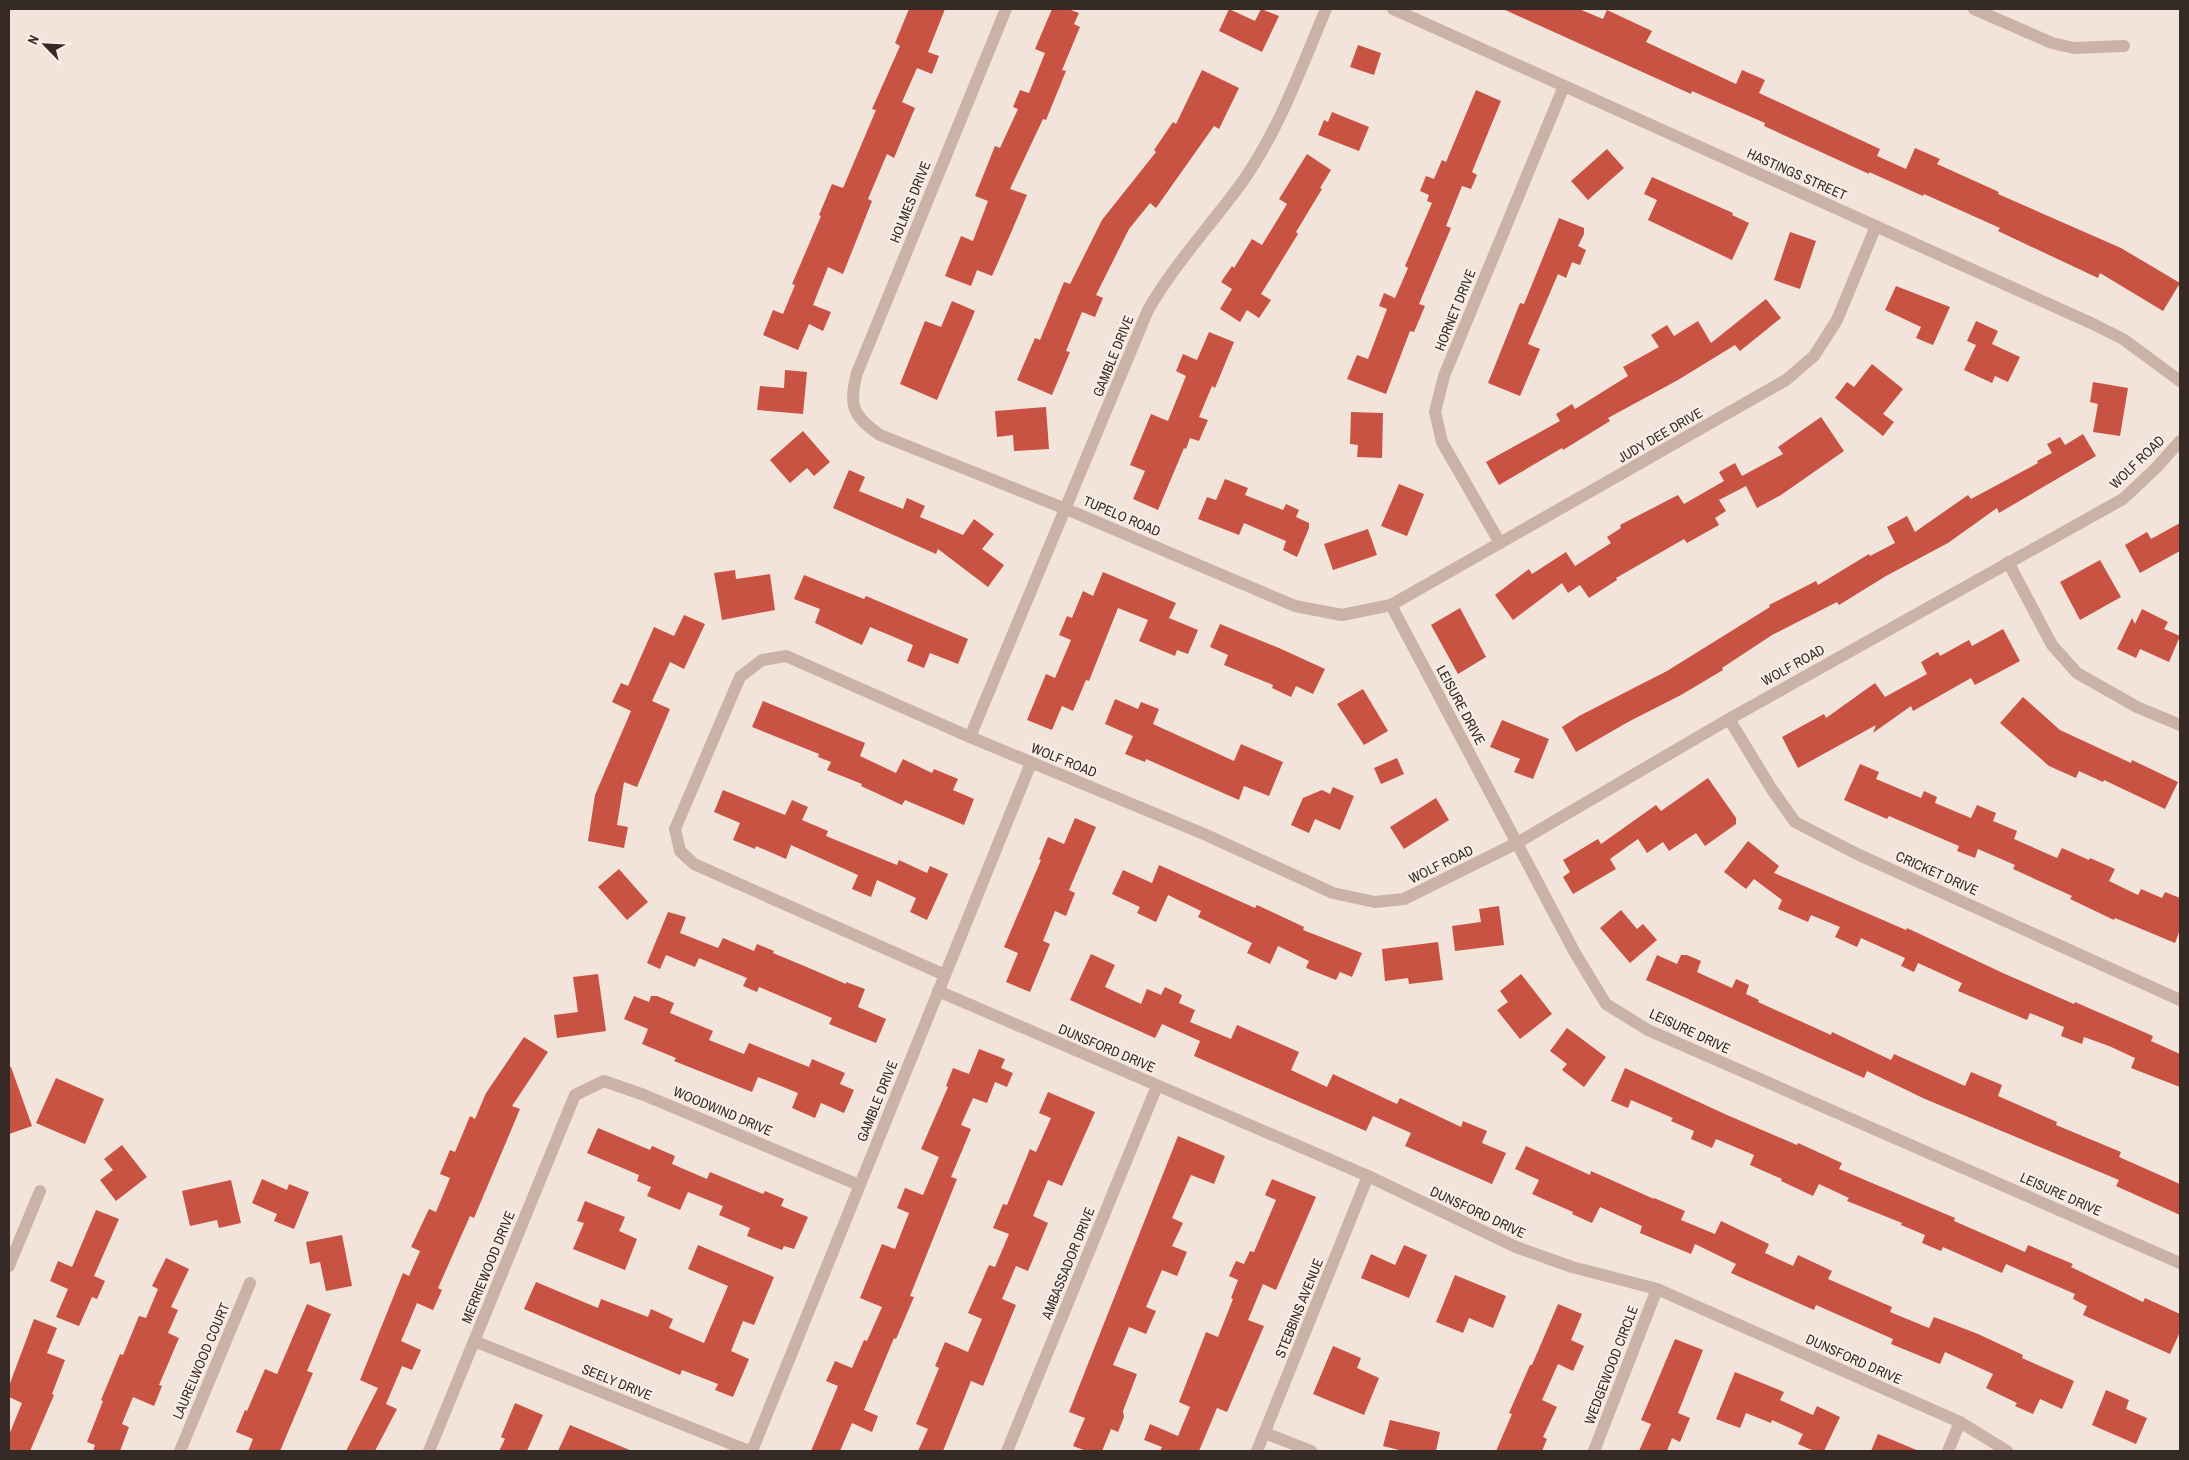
<svg xmlns="http://www.w3.org/2000/svg" width="2189" height="1460" viewBox="0 0 2189 1460" font-family="'Archivo Narrow',sans-serif">
  <rect width="100%" height="100%" fill="#f2e4db"/>
  <!-- building -->
  <g fill="#c85343">
    <path d="M909 9H945L928 52 939 56 932 74 917 68 902 102 915 108 894 158 887 154 868 199 872 201 843 274 828 267 813 305 831 312 823 331 809 324 798 350 763 335 773 310 783 314 795 285 792 284 821 216 819 215 832 184 843 188 876 110 872 109 900 46 895 43Z"/>
    <path d="M1052 9H1068L1079 13 1074 24 1080 27 1062 70 1066 71 1046 120 1043 119 1010 189 1027 195 1010 235 992 276 977 270 971 286 945 276 961 236 973 241 988 201 975 196 995 146 1000 148 1018 109 1013 107 1020 90 1029 93 1045 53 1035 49Z"/>
    <path d="M1229 9 1255 21 1261 9 1279 16 1262 52 1219 31Z"/>
    <path d="M1503 9H1579L1603 19 1607 10 1652 31 1646 42 1736 84 1742 70 1765 80 1759 93 1880 149 1877 156 1906 169 1915 148 1940 159 1937 164 1999 192 1998 194 2121 248 2180 283 2163 311 2100 273 2098 278 1998 231 2000 228 1924 194 1923 196 1869 172V174L1764 126 1765 123 1692 91 1691 94Z"/>
    <path d="M1358 45 1381 53 1374 75 1350 67Z"/>
    <path d="M1202 70 1239 88 1219 129 1214 126 1156 208 1150 203 1129 229 1096 295 1103 298 1095 317 1082 312 1066 351 1070 352 1052 395 1017 380 1035 338 1040 340 1064 282 1070 284 1102 220 1156 152 1154 150 1173 122 1176 124Z"/>
    <path d="M1476 90 1501 101 1472 172 1477 175 1471 189 1462 186 1446 226 1451 228 1419 304 1425 306 1414 332 1410 331 1386 394 1347 379 1357 355 1368 359 1387 309 1379 306 1384 293 1395 298 1408 268 1405 266 1432 203 1427 201 1429 195 1420 191 1426 176 1434 179 1442 160 1446 162Z"/>
    <path d="M1332 112 1369 127 1359 151 1318 135 1324 120 1328 122Z"/>
    <path d="M1607 149 1624 168 1588 200 1571 181Z"/>
    <path d="M1307 154 1331 170 1320 188 1322 189 1296 232 1298 234 1261 294 1271 300 1259 318 1247 310 1240 322 1220 309 1232 289 1221 282 1232 266 1234 268 1252 239 1262 245 1287 204 1279 199Z"/>
    <path d="M1652 177 1733 213 1732 215 1749 223 1732 260 1648 220 1657 200 1644 194Z"/>
    <path d="M1559 218 1584 228V234L1578 246 1586 250 1580 265 1572 262 1566 278 1558 274 1528 344 1540 349 1520 396 1488 383 1520 303 1524 304Z"/>
    <path d="M1790 232 1816 241 1800 289 1774 280Z"/>
    <path d="M1896 286 1950 307 1933 345 1916 338 1921 327 1885 310Z"/>
    <path d="M1766 299 1781 318 1740 351 1735 345 1678 380 1608 418 1610 421 1563 450 1562 448 1499 485 1486 462 1560 421 1556 414 1572 404 1575 409 1628 376 1623 367 1659 347 1651 335 1667 325 1674 336 1698 321 1711 343Z"/>
    <path d="M952 301 975 311 937 400 900 384 925 321 941 327Z"/>
    <path d="M1976 321 1998 331 1992 344 2020 357 2008 382 1995 376 1992 383 1964 370 1976 345 1967 341Z"/>
    <path d="M1209 332 1234 342 1215 388 1212 386 1199 417 1208 420 1199 441 1190 438 1186 449 1184 448 1158 510 1133 499 1145 471 1130 465 1151 414 1168 421 1186 376 1176 371 1183 354 1197 360Z"/>
    <path d="M1872 364 1903 389 1883 414 1894 422 1883 436 1835 398 1847 382 1854 387Z"/>
    <path d="M785 370 807 372 803 414 757 410 760 386 784 388Z"/>
    <path d="M2093 382 2128 388 2120 436 2093 432 2098 404 2090 402Z"/>
    <path d="M1046 407 1049 449 1014 451 1013 435 997 437 995 411Z"/>
    <path d="M1351 412 1383 413 1382 458 1357 457 1358 445 1350 444Z"/>
    <path d="M1821 417 1844 451 1781 495 1757 508 1746 486 1719 500 1726 511 1715 518 1719 525 1687 543 1684 539 1616 578 1617 580 1589 598 1580 585 1568 593 1562 583 1513 620 1495 595 1529 569 1532 574 1566 552 1575 566 1611 543 1607 537 1621 528 1620 525 1678 495 1684 504 1724 481 1719 472 1735 463 1742 476 1783 454 1778 447Z"/>
    <path d="M803 431 830 462 814 476 807 468 790 483 770 460Z"/>
    <path d="M2083 434 2096 456 1999 513 1997 508 1948 543 1886 576 1839 605 1837 602 1772 635 1722 668 1723 670 1681 695 1628 722 1576 752 1562 727 1579 716 1667 671 1770 607 1769 605 1816 581 1818 585 1869 554 1870 556 1895 543 1887 527 1907 516 1915 532 1968 495 1971 499 2038 463 2037 461 2052 453 2047 444 2060 437 2065 445Z"/>
    <path d="M849 470 865 477 859 491 903 509 907 498 925 506 920 517 963 535 974 519 994 534 982 549 1004 565 988 587 938 549 936 554 833 508Z"/>
    <path d="M1225 479 1248 488 1245 495 1283 510 1286 504 1299 510 1296 517 1309 523V528L1297 557 1283 550 1286 541 1244 523 1239 535 1198 519 1207 497 1216 500Z"/>
    <path d="M1399 484 1424 494 1407 536 1381 526Z"/>
    <path d="M2180 523V551L2140 573 2125 545 2147 532 2151 539Z"/>
    <path d="M1368 529 1377 555 1333 570 1324 544Z"/>
    <path d="M2100 560 2121 597 2080 620 2060 582Z"/>
    <path d="M735 570 736 579 770 574 775 610 722 620 714 573Z"/>
    <path d="M1103 572 1176 603 1169 618 1198 630 1188 654 1177 650 1175 656 1139 641 1148 620 1118 608 1089 681 1086 680 1073 711 1062 706 1052 730 1027 720 1046 674 1055 678 1071 640 1059 635 1067 616 1072 618 1083 591 1093 596Z"/>
    <path d="M804 575 864 599 866 596 968 639 958 664 930 653 924 668 907 661 913 645 870 627 862 645 815 623 820 609 794 599Z"/>
    <path d="M1460 608 1486 657 1458 674 1431 625Z"/>
    <path d="M2142 609 2168 622 2164 629 2180 636 2169 662 2140 649 2136 658 2117 649 2132 618 2135 624Z"/>
    <path d="M684 615 705 624 684 669 670 662 652 701 670 709 637 787 624 782 617 825 628 827 624 848 588 841 595 795 631 711 612 702 621 683 628 686 654 627 674 636Z"/>
    <path d="M1220 624 1279 648 1325 669 1313 694 1296 686 1291 697 1272 688 1273 685 1224 665 1228 655 1210 647Z"/>
    <path d="M2003 629 2020 661 1975 685 1971 678 1913 711 1911 706 1873 733 1876 725 1798 768 1782 737 1824 714 1826 718 1875 683 1885 697 1927 674 1921 662 1938 652 1940 656 1969 640 1972 646Z"/>
    <path d="M1363 689 1388 731 1364 745 1337 704Z"/>
    <path d="M2023 697 2060 730 2131 763 2132 760 2178 782 2165 809 2104 780 2103 782 2079 771 2076 778 2049 766 2000 723Z"/>
    <path d="M1115 699 1138 709 1141 702 1159 709 1153 724 1234 761 1241 744 1283 762 1269 796 1244 786 1239 800 1146 759 1145 762 1125 754 1133 736 1105 724Z"/>
    <path d="M763 701 865 743 860 756 896 773 903 759 932 773 934 769 958 779 953 790 974 799 964 825 905 800 902 805 861 786 862 784 827 770 831 762 818 757 819 754 752 727Z"/>
    <path d="M1502 720 1549 739 1533 779 1514 772 1520 759 1490 747Z"/>
    <path d="M1397 758 1404 774 1381 784 1374 768Z"/>
    <path d="M1860 764 1879 772 1876 779 1921 798 1924 791 1937 797 1935 803 1971 818 1977 805 1996 813 1993 821 2017 831 2014 839 2057 858 2062 848 2089 860 2090 858 2115 869 2109 881 2138 895 2141 889 2162 898 2165 892 2180 898V930L2175 943 2115 918 2114 920 2070 899 2072 896 2013 869 2015 865 1978 849 1975 858 1957 851 1959 846 1889 816 1887 819 1844 800Z"/>
    <path d="M1708 778 1736 818V824L1705 846 1696 833 1669 851 1663 842 1647 853 1638 839 1610 859 1616 869 1573 894 1563 877 1570 872 1563 860 1598 839 1601 844 1656 805 1661 811Z"/>
    <path d="M1333 787 1354 796 1340 830 1315 819 1309 833 1291 825 1303 798 1322 790 1330 794Z"/>
    <path d="M723 790 785 815 792 800 808 807 802 820 828 831 826 836 897 865 899 860 927 873 930 866 948 874 927 920 910 912 916 898 877 880 871 897 852 889 858 875 791 845 786 859 756 846 755 849 733 840 740 823 714 812Z"/>
    <path d="M1436 798 1449 820 1404 849 1390 827Z"/>
    <path d="M1075 818 1096 827 1069 890 1075 893 1066 916 1055 911 1043 941 1050 944 1030 992 1006 982 1018 953 1004 947 1041 860 1039 859 1048 837 1064 844Z"/>
    <path d="M1748 841 1779 866 1774 873 1906 930 1907 928 2005 974 2074 1004 2075 1002 2153 1036 2151 1041 2180 1054V1087L2131 1068 2135 1058 2109 1046 2084 1037 2082 1044 2061 1036 2064 1027 2030 1013 2027 1020 1958 991 1962 983 1918 963 1914 972 1901 966 1905 958 1861 938 1857 947 1835 937 1840 927 1811 915 1808 922 1778 909 1782 900 1754 879 1746 889 1724 872Z"/>
    <path d="M1159 865 1255 908 1257 905 1304 927 1303 930 1362 953 1352 977 1340 972 1336 980 1306 968 1309 961 1278 946 1270 964 1247 953 1252 943 1198 917 1201 911 1168 895 1156 922 1137 913 1140 907 1112 894 1123 870 1152 883Z"/>
    <path d="M619 869 648 902 627 920 598 887Z"/>
    <path d="M1499 906 1504 945 1455 951 1452 926 1481 922 1479 909Z"/>
    <path d="M1621 910 1637 929 1643 924 1657 940 1630 963 1600 928Z"/>
    <path d="M668 912 686 917 680 933 718 948 723 938 754 951 757 944 774 951 773 953 809 968 846 984V982L865 989 858 1007 886 1019 876 1043 829 1024 832 1018 759 987 757 992 743 986 747 978 699 958 695 967 666 955 660 969 647 963Z"/>
    <path d="M1438 942 1443 980 1409 984 1408 978 1385 981 1382 949Z"/>
    <path d="M1091 954 1115 965 1105 987 1141 1004 1147 989 1161 995 1165 987 1182 995 1179 1003 1195 1010 1190 1022 1231 1039 1237 1025 1299 1052 1291 1070 1327 1087 1333 1074 1397 1104 1400 1098 1461 1127 1463 1121 1487 1131 1482 1143 1506 1153 1492 1184 1405 1146 1411 1133 1373 1116 1366 1131 1194 1056 1200 1041 1162 1024 1155 1038 1070 1000Z"/>
    <path d="M1657 955 1677 964 1681 955H1687L1701 961 1697 972 1732 988 1736 979 1749 985 1746 994 1759 1000 1758 1002 1831 1035 1832 1032 1891 1060 1894 1054 1965 1086 1971 1072 2002 1085 1998 1096 2057 1122 2056 1125 2121 1152 2119 1157 2180 1184V1215L2116 1186 2119 1180 1925 1099 1867 1071 1864 1078 1646 980Z"/>
    <path d="M598 974 606 1031 557 1038 554 1015 578 1012 573 977Z"/>
    <path d="M1521 974 1552 1014 1520 1039 1497 1010 1508 1002 1500 991Z"/>
    <path d="M634 996 649 1002 651 996H657L674 1003 670 1013 713 1031 709 1040 744 1054 749 1043 809 1067 812 1059 845 1073 840 1084 854 1090 844 1113 821 1103 815 1118 792 1108 798 1093 758 1077 752 1092 674 1061 676 1058 642 1044 648 1029 624 1019Z"/>
    <path d="M1567 1028 1606 1057 1584 1087 1562 1070 1567 1064 1550 1051Z"/>
    <path d="M524 1037 548 1052 512 1106 520 1109 474 1218 470 1216 438 1288 442 1290 433 1310 417 1303 401 1341 421 1350 412 1370 402 1366 386 1404 397 1409 375 1451H346L378 1388 360 1380 403 1273 409 1276 420 1251 411 1247 429 1209 436 1212 450 1178 440 1174 450 1150 455 1152 470 1116 475 1119 486 1093Z"/>
    <path d="M979 1049 1005 1059 1001 1068 1013 1073 1007 1087 995 1082 987 1103 973 1098 961 1125 971 1129 951 1177 957 1179 910 1296 914 1297 896 1339 894 1338 864 1410 878 1416 872 1432 852 1423 840 1451H811L838 1386 826 1381 835 1361 852 1368 864 1340 867 1341 882 1307 860 1298 882 1244 895 1249 909 1213 897 1208 905 1188 923 1195 939 1157 921 1149 948 1087 946 1086 953 1068 969 1074Z"/>
    <path d="M9 1067H11L32 1126 9 1134Z"/>
    <path d="M1625 1068 1727 1115 1797 1145 1798 1143 1842 1163 1839 1169 1955 1218 1954 1221 2025 1252 2028 1245 2073 1264 2071 1267 2143 1302 2145 1298 2180 1314V1332L2170 1354 2083 1315 2087 1306 2073 1299 2075 1294 2006 1264 2002 1273 1943 1247 1941 1251 1922 1243 1925 1235 1901 1225 1902 1223 1847 1201 1849 1198 1819 1184 1813 1196 1781 1181 1782 1179 1750 1165 1754 1155 1716 1139 1712 1148 1691 1139 1694 1131 1671 1121 1673 1118 1631 1100 1628 1108 1611 1101Z"/>
    <path d="M56 1078 104 1099 85 1144 36 1123Z"/>
    <path d="M1048 1092 1095 1112 1062 1186 1048 1180 1033 1216 1048 1223 1028 1271 1016 1266 1002 1299 1016 1305 983 1386 971 1381 943 1451H918L928 1429 916 1424 939 1368 935 1366 945 1342 968 1352 982 1319 968 1313 989 1265 995 1267 1009 1234 993 1228 1003 1204 1007 1205 1030 1149 1036 1152 1051 1118 1039 1113Z"/>
    <path d="M598 1128 650 1150 652 1146 675 1156 672 1164 707 1179 710 1172 763 1194 765 1191 784 1199 781 1206 808 1217 794 1249 784 1246 782 1250 747 1236 750 1228 719 1215 723 1206 688 1192 680 1210 647 1196 651 1187 637 1181 639 1175 587 1153Z"/>
    <path d="M1178 1136 1225 1156 1214 1184 1191 1175 1172 1218 1183 1223 1172 1246 1187 1252 1177 1276 1162 1270 1146 1307 1156 1311 1146 1334 1129 1327 1113 1365 1137 1374 1123 1411 1124 1417 1118 1432 1111 1429 1102 1451H1086L1073 1446 1085 1418 1069 1412Z"/>
    <path d="M122 1145 147 1177 116 1201 100 1180 113 1170 104 1159Z"/>
    <path d="M1526 1146 1590 1175 1591 1171 1654 1199V1198L1685 1211 1681 1220 1715 1234 1721 1221 1769 1244 1765 1253 1793 1266 1798 1255 1832 1271 1828 1279 1892 1307 1890 1312 1929 1328 1934 1317 1978 1334 2023 1355 2022 1358 2074 1381 2062 1409 2040 1399 2033 1414 2015 1406 2017 1403 1986 1388 1993 1374 1945 1352 1940 1364 1891 1344 1893 1339 1816 1305 1814 1310 1731 1273 1736 1264 1695 1244 1691 1254 1640 1233 1642 1226 1600 1207 1592 1223 1572 1214 1573 1212 1532 1194 1539 1180 1515 1169Z"/>
    <path d="M262 1179 287 1190 289 1184 309 1192 294 1229 274 1221 277 1214 252 1203Z"/>
    <path d="M1272 1179 1316 1197 1276 1290 1263 1284 1248 1320 1264 1326 1227 1412 1217 1408 1199 1451H1160L1162 1447 1144 1440 1150 1424 1178 1436 1190 1407 1179 1402 1206 1332 1218 1337 1233 1299 1231 1298 1238 1280 1229 1276 1236 1261 1244 1264 1250 1251 1254 1252 1276 1200 1265 1195Z"/>
    <path d="M231 1180 241 1223 219 1228 217 1220 190 1226 182 1191Z"/>
    <path d="M585 1201 625 1217 619 1231 637 1239 625 1270 573 1249 584 1223 577 1221Z"/>
    <path d="M96 1210 119 1219 94 1276 105 1281 97 1299 92 1297 79 1326 56 1317 68 1289 50 1281 58 1261 72 1267Z"/>
    <path d="M342 1235 352 1286 326 1291 320 1262 310 1264 306 1242Z"/>
    <path d="M698 1245 774 1277 754 1325 743 1321 731 1351 749 1359 733 1397 715 1390 718 1384 682 1370 680 1375 524 1309 536 1282 598 1308 601 1299 648 1317 651 1309 673 1319 669 1328 704 1343 728 1286 688 1269Z"/>
    <path d="M1404 1245 1427 1255 1409 1298 1361 1278 1371 1254 1395 1265Z"/>
    <path d="M166 1258 189 1269 171 1307 178 1310 168 1333 179 1338 159 1385 162 1386 154 1406 133 1397 122 1424 129 1427 120 1451H93L95 1445 87 1442 103 1401 101 1400 120 1354 123 1355 139 1316 146 1318 158 1289 152 1286Z"/>
    <path d="M1455 1275 1506 1296 1493 1328 1469 1318 1463 1333 1436 1322Z"/>
    <path d="M307 1304 331 1314 307 1371 313 1373 280 1451H248L253 1439 236 1432 245 1410 247 1411 265 1369 277 1374Z"/>
    <path d="M1558 1304 1582 1314 1571 1340 1584 1346 1573 1371 1558 1364 1542 1400 1557 1407 1543 1437 1547 1439 1542 1451H1496L1512 1414 1509 1413 1530 1365H1532Z"/>
    <path d="M34 1319 57 1328 47 1353 65 1360 52 1394 54 1395 30 1451H9V1435L22 1403 9 1397V1386Z"/>
    <path d="M1675 1339 1703 1350 1678 1413 1690 1418 1680 1442 1672 1438 1667 1451H1639L1651 1424 1641 1420Z"/>
    <path d="M1333 1346 1361 1358 1357 1368 1379 1378 1364 1415 1313 1394Z"/>
    <path d="M1735 1372 1784 1392 1780 1400 1813 1415 1817 1406 1840 1417 1824 1451H1814L1798 1444 1803 1434 1772 1420 1771 1423 1746 1413 1740 1428 1716 1419Z"/>
    <path d="M2106 1390 2129 1400 2126 1409 2147 1418 2136 1444 2092 1425Z"/>
    <path d="M515 1403 543 1415 527 1451H499L505 1439 501 1437Z"/>
    <path d="M1390 1420 1440 1432 1436 1451H1403L1383 1446Z"/>
    <path d="M570 1425 632 1451H558Z"/>
    <path d="M1878 1434 1919 1451H1871Z"/>
  </g>
  <g fill="none" stroke-linecap="round" stroke-linejoin="round">
    <!-- minor -->
    <g stroke="#cab2a6" stroke-width="12">
      <path d="M1006 9 857 373C848 406 853 416 880 435L1066 509 1295 606 1342 615 1391 605 1786 380 1814 356 1837 320 1876 226"/>
      <path d="M1393 9 2091 323 2123 339 2180 381"/>
      <path d="M1974 9 2052 43 2074 48 2124 46"/>
      <path d="M1500 543 1442 442 1435 412 1444 376 1564 86"/>
      <path d="M2008 562 2052 645 2077 673 2137 707 2180 725"/>
      <path d="M1391 605 1575 953 1606 1004 1648 1030 2180 1263"/>
      <path d="M1729 719 1771 788 1795 822 1857 854 2180 1000"/>
      <path d="M970 737 1148 310C1175 263 1212 224 1243 181 1280 128 1301 68 1326 9"/>
      <path d="M945 975 694 864 680 851 675 829 740 677 762 660 786 656 970 737 1204 834 1333 893 1375 902 1404 899 1517 843 1729 719 2123 499 2156 468 2180 441"/>
      <path d="M938 991 1368 1176 1516 1247 1572 1267 1657 1289 1960 1422 2007 1451"/>
      <path d="M9 1266 40 1191"/>
      <path d="M474 1341 749 1451"/>
      <path d="M1265 1433 1311 1451"/>
      <path d="M180 1451 250 1283"/>
      <path d="M429 1451 575 1095 604 1081 644 1095 859 1185"/>
      <path d="M752 1451 1031 763"/>
      <path d="M1007 1451 1157 1086"/>
      <path d="M1257 1451 1368 1176"/>
      <path d="M1594 1451 1657 1289"/>
      <path d="M1948 1451 1960 1422"/>
    </g>
  </g>
  <g text-anchor="middle" stroke-width="4" stroke-linejoin="round" paint-order="stroke">
    <!-- street labels -->
    <g font-size="14" fill="#362a27" stroke="#faefe7">
      <text transform="translate(1797 174) rotate(24)" y="5">HASTINGS STREET</text>
      <text transform="translate(910 202) rotate(-68)" y="5">HOLMES DRIVE</text>
      <text transform="translate(1455 310) rotate(-68)" y="5">HORNET DRIVE</text>
      <text transform="translate(1113 356) rotate(-68)" y="5">GAMBLE DRIVE</text>
      <text transform="translate(1660 435) rotate(-30)" y="5">JUDY DEE DRIVE</text>
      <text transform="translate(2137 462) rotate(-44)" y="5">WOLF ROAD</text>
      <text transform="translate(1122 516) rotate(23)" y="5">TUPELO ROAD</text>
      <text transform="translate(1793 665) rotate(-29)" y="5">WOLF ROAD</text>
      <text transform="translate(1461 705) rotate(62)" y="5">LEISURE DRIVE</text>
      <text transform="translate(1064 760) rotate(22)" y="5">WOLF ROAD</text>
      <text transform="translate(1441 864) rotate(-26)" y="5">WOLF ROAD</text>
      <text transform="translate(1937 873) rotate(24)" y="5">CRICKET DRIVE</text>
      <text transform="translate(1690 1031) rotate(25)" y="5">LEISURE DRIVE</text>
      <text transform="translate(1107 1048) rotate(23)" y="5">DUNSFORD DRIVE</text>
      <text transform="translate(877 1101) rotate(-68)" y="5">GAMBLE DRIVE</text>
      <text transform="translate(723 1111) rotate(23)" y="5">WOODWIND DRIVE</text>
      <text transform="translate(2061 1194) rotate(24)" y="5">LEISURE DRIVE</text>
      <text transform="translate(1478 1212) rotate(25)" y="5">DUNSFORD DRIVE</text>
      <text transform="translate(1068 1263) rotate(-68)" y="5">AMBASSADOR DRIVE</text>
      <text transform="translate(488 1267) rotate(-68)" y="5">MERRIEWOOD DRIVE</text>
      <text transform="translate(1299 1308) rotate(-68)" y="5">STEBBINS AVENUE</text>
      <text transform="translate(1854 1359) rotate(24)" y="5">DUNSFORD DRIVE</text>
      <text transform="translate(201 1361) rotate(-67)" y="5">LAURELWOOD COURT</text>
      <text transform="translate(1611 1365) rotate(-69)" y="5">WEDGEWOOD CIRCLE</text>
      <text transform="translate(617 1382) rotate(22)" y="5">SEELY DRIVE</text>
    </g>
  </g>
  <!-- border -->
  <rect width="2189" height="1460" fill="none" stroke="#362a27" stroke-width="20"/>
  <!-- north arrow -->
  <g transform="translate(45 45) rotate(294)" stroke="#faefe7" stroke-width="4" paint-order="stroke">
  <path d="M0-4L9 19L0 12L-9 19Z" fill="#362a27"/>
  <text y="-8" font-size="14" font-weight="bold" text-anchor="middle" fill="#362a27">N</text>
  </g>
</svg>
